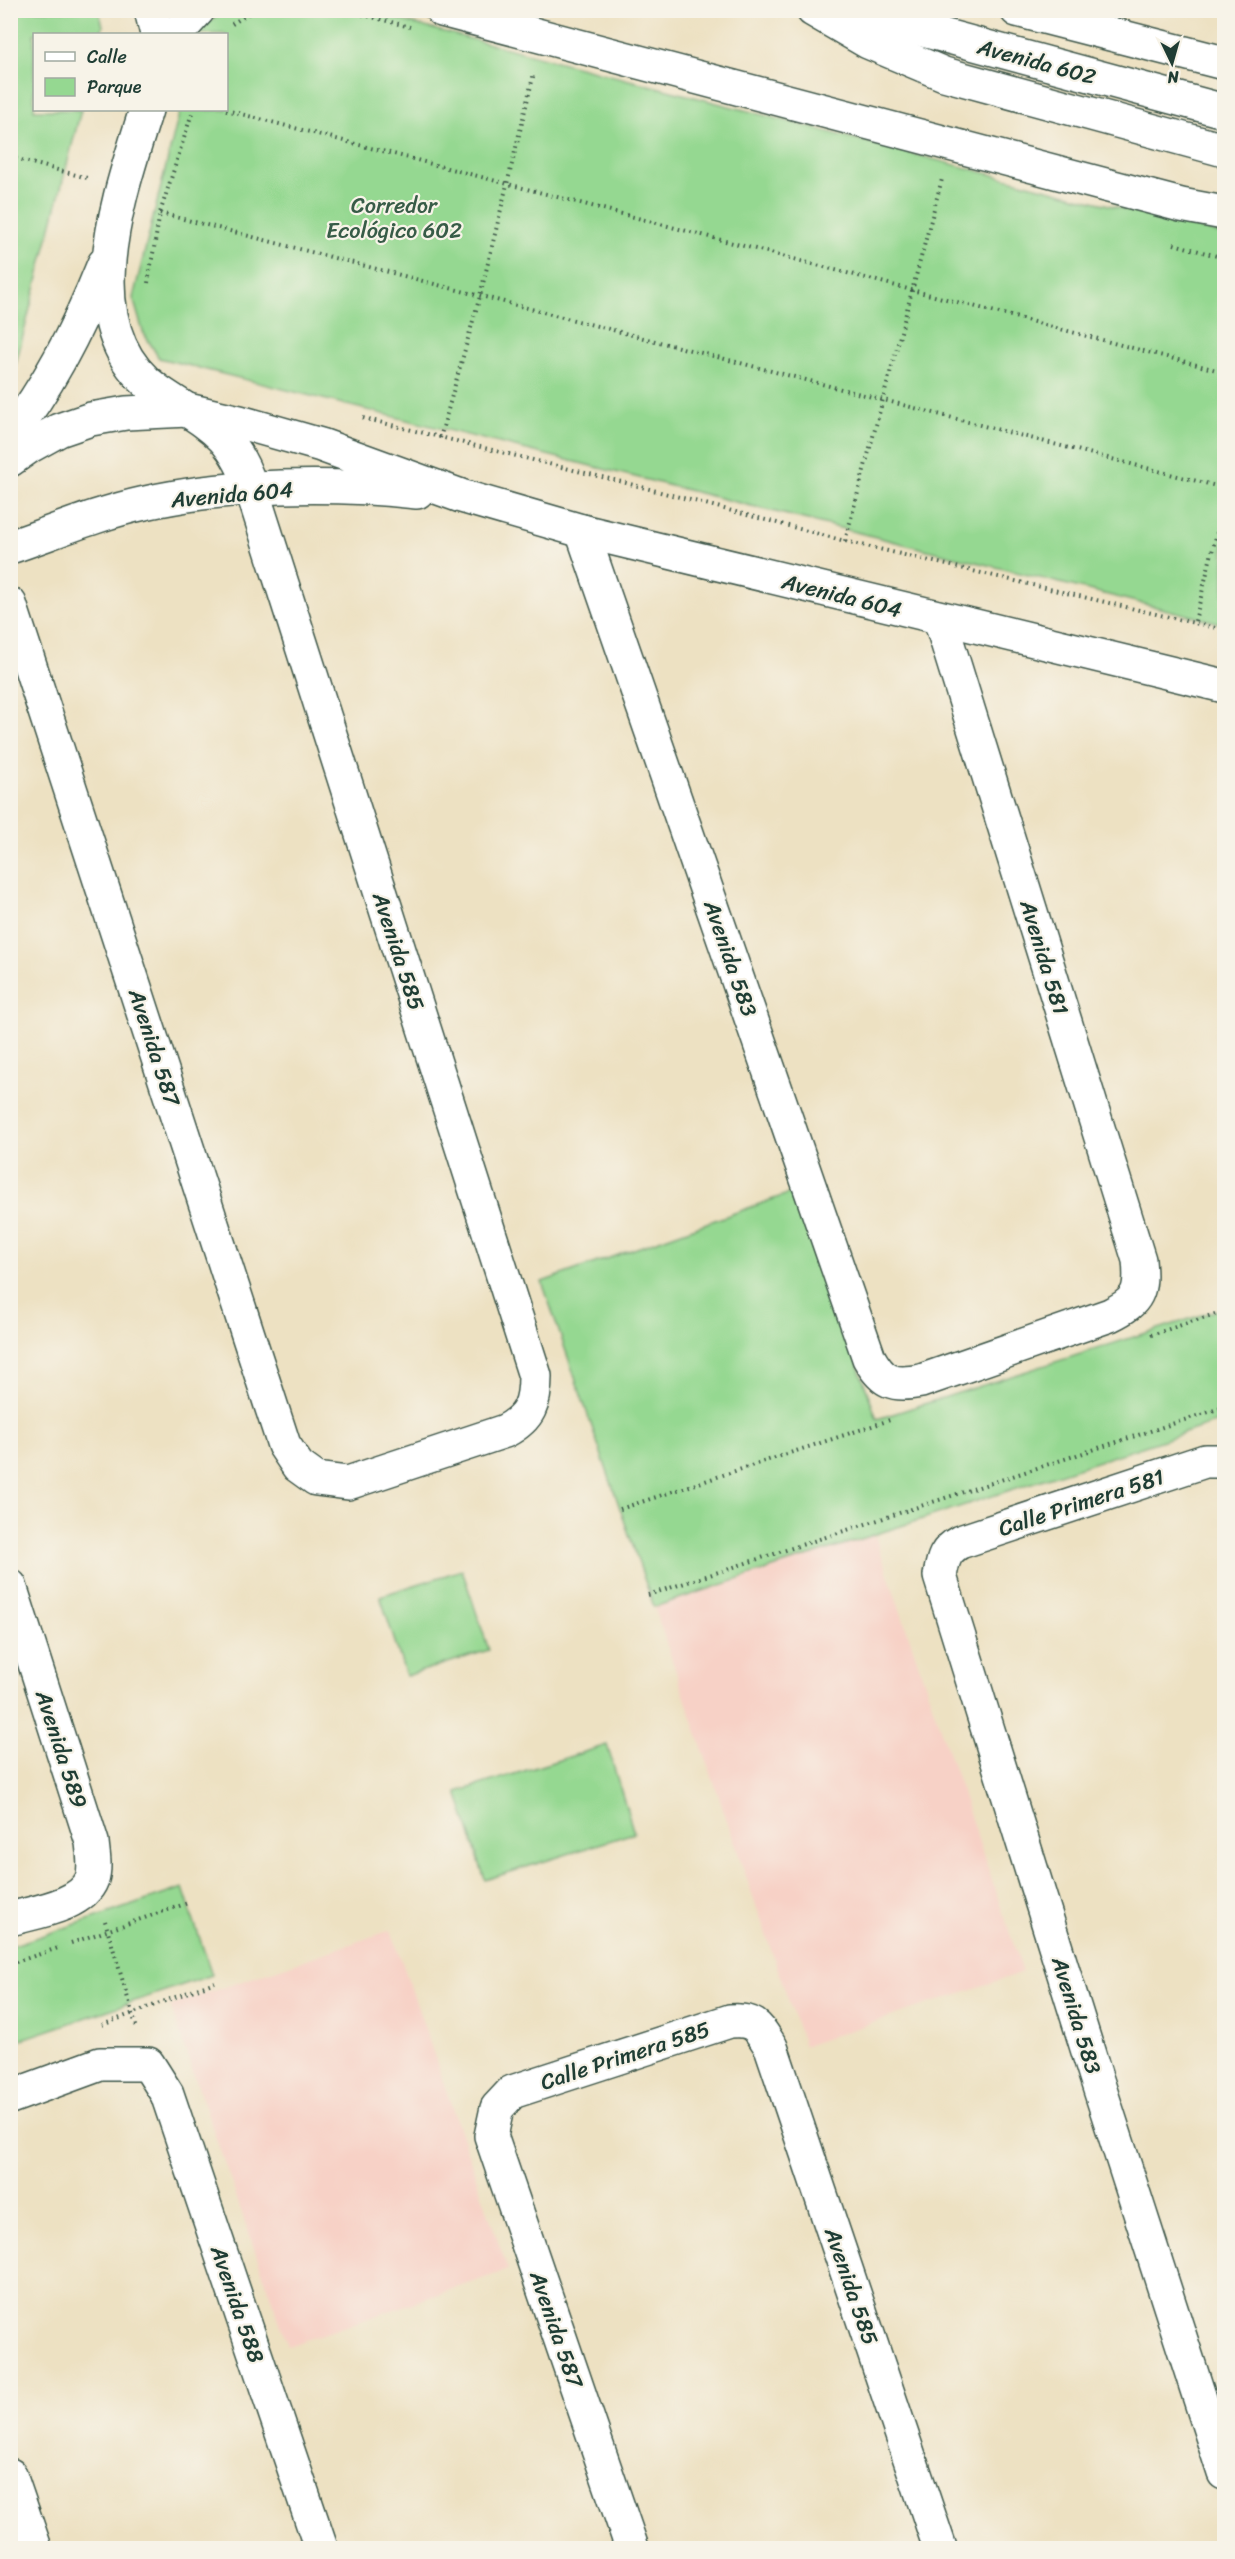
<svg xmlns="http://www.w3.org/2000/svg" width="1235" height="2559" viewBox="0 0 1235 2559" font-family="Sriracha,sans-serif">
  <rect width="100%" height="100%" fill="#f7f3e8"/>
  <filter id="ink" filterUnits="userSpaceOnUse"><feTurbulence type="fractalNoise" baseFrequency=".0167" numOctaves="2"/><feDisplacementMap in="SourceGraphic" scale="12" xChannelSelector="R" yChannelSelector="G"/><feConvolveMatrix kernelMatrix="1 2 1 2 8 2 1 2 1" color-interpolation-filters="sRGB"/></filter>
  <filter id="wash" filterUnits="userSpaceOnUse"><feTurbulence type="fractalNoise" baseFrequency=".008" numOctaves="4" result="noise"/><feDisplacementMap in="SourceGraphic" scale="24" xChannelSelector="R" yChannelSelector="G"/><feGaussianBlur stdDeviation="1.35" result="paint"/><feColorMatrix in="noise" values="0 0 0 0 0 0 0 0 0 0 0 0 0 0 0 0 0 1.4 0 .05"/><feComposite in="paint" operator="in"/></filter>
  <g filter="url(#wash)">
    <rect width="100%" height="100%" fill="#ede1c2"/>
    <!-- built -->
    <g fill="#f7d1c6">
      <path d="M874 1533 1023 1972 804 2046 654 1607Z"/>
      <path d="M391 1930 508 2270 288 2346 170 2006Z"/>
    </g>
    <!-- green -->
    <g fill="#95d891" stroke="#5a8a62" stroke-width="1.5">
      <path d="M11 10 99 11 103 26 101 34H34V110H81L16 363 11 370Z"/>
      <path d="M225 11H364L1224 235V624L159 358 143 332 133 298 180 110H226V34H199L200 29Z"/>
      <path d="M796 1191 877 1419 1224 1308V1420L654 1607 542 1282Z"/>
      <path d="M462 1570 489 1650 406 1676 380 1596Z"/>
      <path d="M607 1745 634 1833 485 1880 457 1792Z"/>
      <path d="M183 1888 212 1975 11 2043V1946Z"/>
    </g>
  </g>
  <g filter="url(#ink)">
    <g fill="none" stroke-linecap="round" stroke-linejoin="round">
      <defs>
        <g id="street">
          <path d="M582 531 869 1358C883 1383 893 1386 921 1381L1110 1315C1139 1301 1142 1291 1139 1260L940 619"/>
          <path d="M10 604 284 1445 298 1466 316 1479 348 1483 505 1431C530 1418 535 1403 535 1376L252 490"/>
          <path d="M1224 1461H1205L960 1542C945 1550 943 1559 940 1576L1096 2077 1224 2473"/>
          <path d="M10 1586 92 1842C93 1854 96 1867 92 1879 82 1906 34 1912 10 1919"/>
          <path d="M10 2097 100 2064H148L167 2094 321 2548"/>
          <path d="M10 2475 35 2548"/>
          <path d="M632 2548 491 2136 497 2108 512 2092 730 2021C756 2019 758 2027 771 2047L940 2548"/>
        </g>
        <g id="secondary">
          <path d="M151 10 157 34"/>
          <path d="M176 34 198 10"/>
          <path d="M146 110C121 191 69 329 158 391 206 424 232 430 252 490"/>
          <path d="M10 435C51 384 80 324 104 264"/>
          <path d="M10 460 30 446 59 430 91 419 126 413 188 410 240 422 321 445 461 496 582 531 1224 686"/>
          <path d="M10 547C54 532 99 513 145 503 229 484 332 483 417 492"/>
        </g>
        <g id="primary">
          <path d="M442 10 1181 205 1224 213"/>
          <path d="M813 10 868 42 944 74 1224 150"/>
          <path d="M849 10 1224 111"/>
          <path d="M1017 10 1224 63"/>
        </g>
      </defs>
      <!-- street casing -->
      <use href="#street" stroke="#3e5649" stroke-width="36"/>
      <!-- secondary casing -->
      <use href="#secondary" stroke="#3e5649" stroke-width="36"/>
      <!-- primary casing -->
      <use href="#primary" stroke="#3e5649" stroke-width="36"/>
      <!-- path -->
      <g stroke="#3e5649" stroke-width="4" stroke-dasharray="1.5 4.5" stroke-linecap="butt">
        <path d="M345 10 410 27"/>
        <path d="M232 24 254 10"/>
        <path d="M226 110 1224 372"/>
        <path d="M10 157 87 178"/>
        <path d="M160 213 1224 488"/>
        <path d="M1174 244 1224 258"/>
        <path d="M148 283 160 213 193 110"/>
        <path d="M363 418 634 485 845 541 1224 630"/>
        <path d="M440 438 480 296 534 73"/>
        <path d="M845 541 942 179"/>
        <path d="M1195 621 1224 504"/>
        <path d="M1151 1335 1224 1311"/>
        <path d="M620 1509 890 1420"/>
        <path d="M648 1595 1224 1407"/>
        <path d="M105 1921 137 2029"/>
        <path d="M71 1943 188 1903"/>
        <path d="M10 1964 61 1947"/>
        <path d="M102 2025 215 1982"/>
      </g>
      <!-- street -->
      <use href="#street" stroke="#fff" stroke-width="33"/>
      <!-- secondary -->
      <use href="#secondary" stroke="#fff" stroke-width="33"/>
      <!-- primary -->
      <use href="#primary" stroke="#fff" stroke-width="33"/>
    </g>
  </g>
  <g text-anchor="middle" stroke-width="4.5" stroke-linejoin="round" paint-order="stroke">
    <!-- street labels -->
    <g font-size="22" fill="#1f3d34" stroke="#f7f3e8">
      <text transform="translate(1037 61) rotate(15)" y="8">Avenida 602</text>
      <text transform="translate(232 494) rotate(-5)" y="8">Avenida 604</text>
      <text transform="translate(842 595) rotate(14)" y="8">Avenida 604</text>
      <text transform="translate(399 951) rotate(72)" y="8">Avenida 585</text>
      <text transform="translate(1045 957) rotate(73)" y="8">Avenida 581</text>
      <text transform="translate(731 958) rotate(71)" y="8">Avenida 583</text>
      <text transform="translate(155 1047) rotate(72)" y="8">Avenida 587</text>
      <text transform="translate(1081 1502) rotate(-18)" y="8">Calle Primera 581</text>
      <text transform="translate(62 1749) rotate(72)" y="8">Avenida 589</text>
      <text transform="translate(1077 2015) rotate(73)" y="8">Avenida 583</text>
      <text transform="translate(625 2055) rotate(-18)" y="8">Calle Primera 585</text>
      <text transform="translate(852 2286) rotate(71)" y="8">Avenida 585</text>
      <text transform="translate(238 2304) rotate(71)" y="8">Avenida 588</text>
      <text transform="translate(557 2329) rotate(71)" y="8">Avenida 587</text>
    </g>
    <!-- park labels -->
    <g font-size="22" fill="#375c47" stroke="#f7f3e8">
      <text x="394" y="213">Corredor<tspan x="394" dy="25">Ecológico 602</tspan></text>
    </g>
  </g>
  <!-- margin -->
  <rect width="1235" height="2559" fill="none" stroke="#f7f3e8" stroke-width="36"/>
  <!-- legend -->
  <rect x="33" y="33" width="195" height="78" fill="#f7f3e8" stroke="#a1aaa0" stroke-width="1.5"/>
  <rect x="45" y="52" width="30" height="9" fill="#ffffff" stroke="#a1aaa0" stroke-width="1.5"/>
  <text x="87" y="63" font-size="18" fill="#1f3d34">Calle</text>
  <rect x="45" y="78" width="30" height="18" fill="#95d891" stroke="#a1aaa0" stroke-width="1.5"/>
  <text x="87" y="93" font-size="18" fill="#1f3d34">Parque</text>
  <!-- north arrow -->
  <g transform="translate(1172 63) rotate(175)" stroke="#f7f3e8" stroke-width="4.5" paint-order="stroke">
  <path d="M0-4.5L10 22L0 15L-10 22Z" fill="#1f3d34"/>
  <text y="-9" font-size="16" font-weight="bold" text-anchor="middle" fill="#1f3d34">N</text>
  </g>
</svg>
